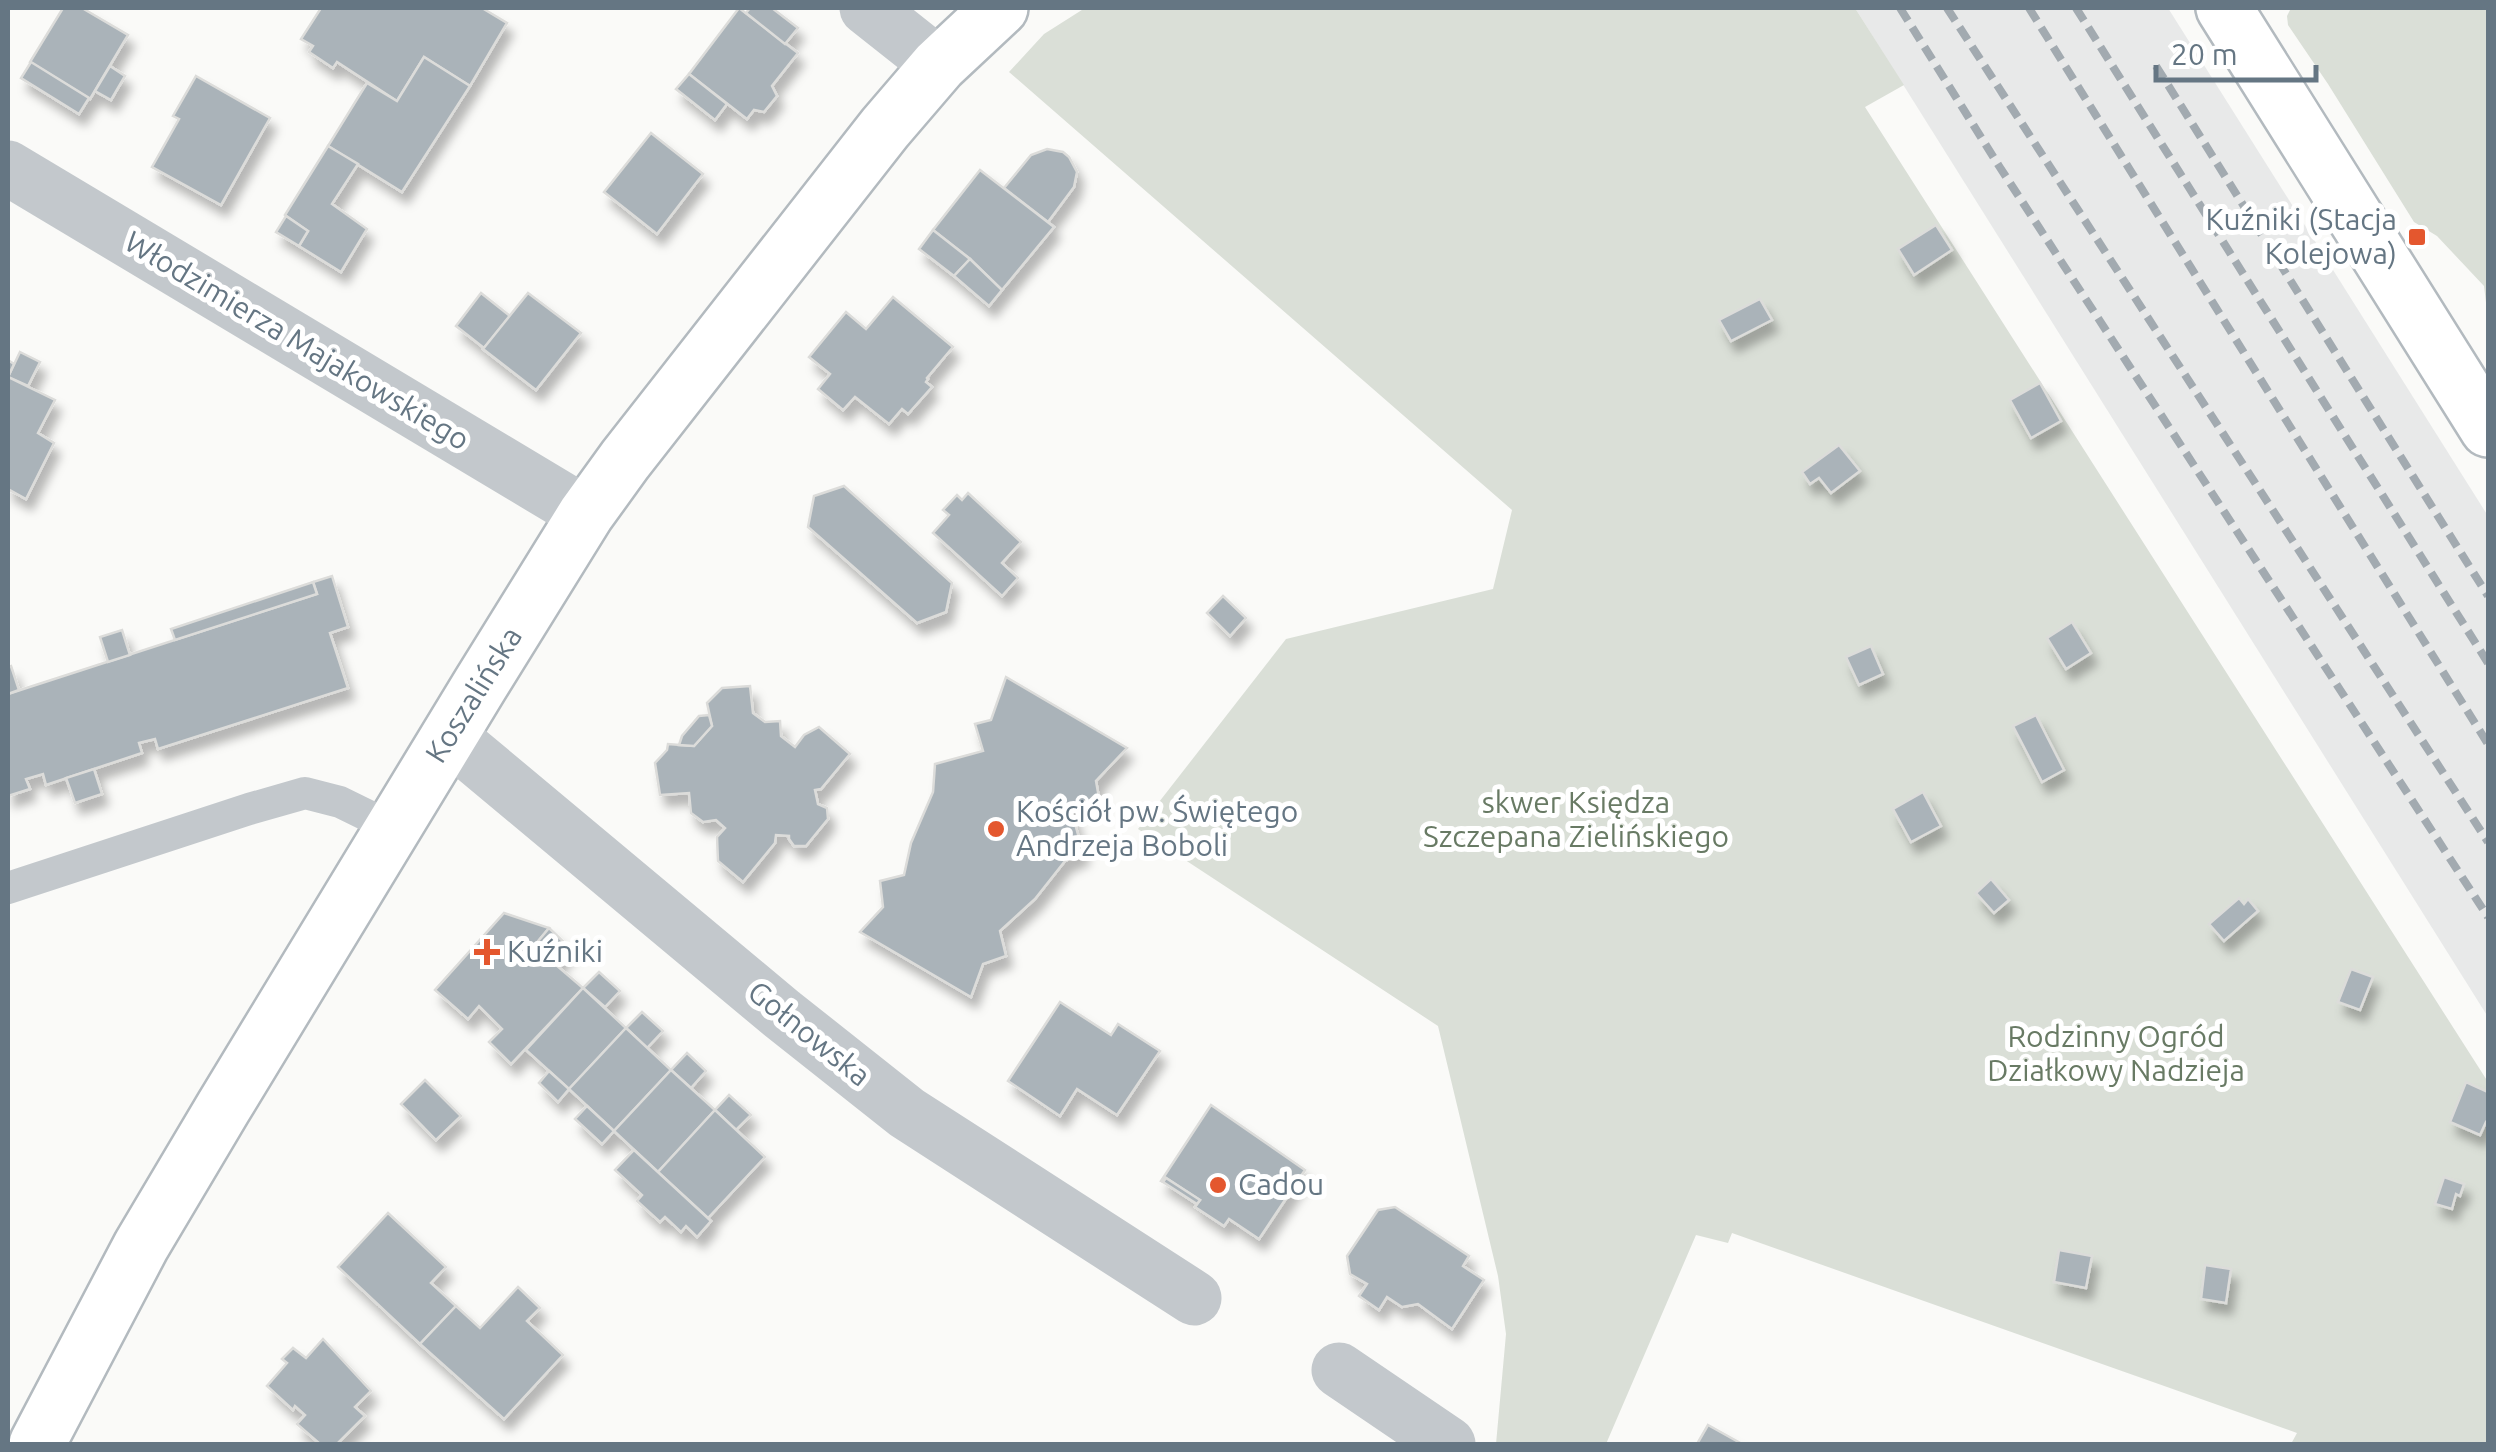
<svg xmlns="http://www.w3.org/2000/svg" width="2496" height="1452" viewBox="0 0 2496 1452" font-family="Ubuntu,sans-serif">
  <defs>
    <filter id="shadow"><feDropShadow dx="6" dy="11" stdDeviation="5" flood-color="#0004"/></filter>
  </defs>
  <rect width="100%" height="100%" fill="#fafaf8"/>
  <!-- built -->
  <path fill="#e8e9e9" d="M1855 8H2168L2488 516V1017Z"/>
  <!-- green -->
  <g fill="#dadfd7">
    <path d="M1085 8H1855L1904 85 1865 107 2488 1082V1444H2291L2297 1433 1732 1233 1728 1243 1696 1235 1606 1444H1496L1506 1334 1498 1276 1438 1026 1138 829 1286 639 1493 589 1512 510 1009 72 1044 34Z"/>
    <path d="M2291 8H2488V319L2484 286 2437 236 2414 222 2328 84 2288 25 2287 16Z"/>
  </g>
  <!-- building -->
  <g fill="#aab3b9" stroke="#dcdcda" stroke-width="2.5" filter="url(#shadow)">
    <path d="M63 8H82L128 35 90 99 30 62Z"/>
    <path d="M321 8H482L507 23 470 86 424 57 397 101 337 62 333 68 309 52 313 46 301 39Z"/>
    <path d="M739 8 798 53 772 86 777 96 764 112 754 110 747 119 689 74Z"/>
    <path d="M750 8H772L798 28 785 44 746 13Z"/>
    <path d="M424 57 470 86 402 192 328 146 367 83 397 101Z"/>
    <path d="M31 62 89 98 79 114 21 78Z"/>
    <path d="M110 66 125 76 111 100 95 91Z"/>
    <path d="M689 74 727 104 715 120 676 89Z"/>
    <path d="M196 76 270 118 221 205 152 167 179 119 173 116Z"/>
    <path d="M651 133 703 174 657 234 604 192Z"/>
    <path d="M328 146 358 164 332 204 367 229 341 272 299 246 308 231 285 215Z"/>
    <path d="M1047 149 1063 152 1069 157 1077 172 1074 187 1048 222 1004 188 1031 155Z"/>
    <path d="M980 170 1054 227 1002 290 970 259 933 230Z"/>
    <path d="M286 216 308 231 299 246 276 232Z"/>
    <path d="M1936 225 1952 250 1914 275 1898 249Z"/>
    <path d="M933 230 970 259 954 276 919 249Z"/>
    <path d="M970 259 1002 290 989 306 954 276Z"/>
    <path d="M481 293 510 316 484 348 456 326Z"/>
    <path d="M528 293 581 333 536 390 483 349Z"/>
    <path d="M893 297 953 347 927 378 928 379 926 382 932 387 908 414 902 409 889 424 855 397 843 410 818 389 830 374 809 357 846 312 866 329Z"/>
    <path d="M1760 299 1772 320 1731 341 1719 320Z"/>
    <path d="M20 352 40 362 28 386 8 377Z"/>
    <path d="M8 360 14 364 8 377 55 400 38 433 54 443 26 499 8 489Z"/>
    <path d="M2040 383 2061 421 2031 438 2010 400Z"/>
    <path d="M1839 445 1860 471 1831 493 1819 478 1810 484 1802 472Z"/>
    <path d="M844 486 952 583 946 612 917 623 808 527 814 496Z"/>
    <path d="M968 493 1021 542 1002 563 1018 578 1002 596 933 533 949 515 943 510 957 495 962 500Z"/>
    <path d="M332 576 348 627 330 633 348 688 158 749 155 739 139 743 142 753 46 785 43 774 26 779 30 789 8 796V694L317 594 313 582Z"/>
    <path d="M313 582 317 594 175 640 171 629Z"/>
    <path d="M1223 596 1246 618 1230 636 1207 613Z"/>
    <path d="M2072 622 2091 653 2066 669 2047 638Z"/>
    <path d="M122 630 130 655 108 662 100 637Z"/>
    <path d="M1871 646 1883 674 1859 685 1846 657Z"/>
    <path d="M11 666 19 690 8 694V667Z"/>
    <path d="M1006 677 1127 748 1096 781 1099 798 1070 805 1083 853 1065 861 1035 899 1000 931 1006 956 983 964 971 997 860 932 883 907 880 881 904 875 911 843 933 792 935 764 983 751 975 724 991 720Z"/>
    <path d="M750 686 753 713 765 722 780 721 781 736 795 747 804 735 819 727 850 754 821 789 815 790 818 804 827 808 828 819 806 846H794L789 839V836L776 835 775 843 743 882 718 861 717 837 725 828 716 820 703 822 691 813 689 793 660 795 655 763 667 750 668 744 694 746 712 726 707 703 722 688Z"/>
    <path d="M709 715 712 726 694 746 679 745 682 736 699 716Z"/>
    <path d="M2036 715 2064 770 2042 782 2013 726Z"/>
    <path d="M94 769 102 794 75 803 66 778Z"/>
    <path d="M1923 792 1941 826 1911 842 1893 809Z"/>
    <path d="M1991 879 2009 900 1994 913 1976 893Z"/>
    <path d="M2239 898 2244 904 2248 899 2258 911 2224 941 2209 924Z"/>
    <path d="M504 913 549 928 534 946 583 988 511 1064 489 1042 502 1029 479 1006 468 1019 435 990Z"/>
    <path d="M549 928 570 948 555 964 534 946Z"/>
    <path d="M2351 969 2373 977 2360 1010 2338 1002Z"/>
    <path d="M599 972 620 991 605 1007 583 988Z"/>
    <path d="M583 988 626 1028 569 1089 526 1050Z"/>
    <path d="M1060 1002 1111 1035 1118 1024 1160 1051 1117 1115 1077 1089 1060 1116 1008 1081Z"/>
    <path d="M642 1012 663 1031 647 1048 626 1028Z"/>
    <path d="M626 1028 671 1070 614 1131 569 1089Z"/>
    <path d="M687 1053 706 1071 691 1088 671 1070Z"/>
    <path d="M671 1070 715 1110 658 1172 614 1131Z"/>
    <path d="M549 1071 569 1089 558 1102 539 1083Z"/>
    <path d="M425 1080 461 1116 436 1140 401 1104Z"/>
    <path d="M2466 1082 2488 1092V1123L2486 1122 2480 1135 2450 1122Z"/>
    <path d="M729 1095 751 1115 736 1130 715 1110Z"/>
    <path d="M1211 1105 1305 1170 1259 1239 1229 1219 1224 1226 1195 1207 1200 1200 1166 1178 1163 1182 1161 1181Z"/>
    <path d="M587 1106 614 1131 602 1144 575 1119Z"/>
    <path d="M715 1110 765 1157 708 1218 658 1172Z"/>
    <path d="M634 1150 711 1221 697 1237 686 1226 681 1232 665 1217 660 1222 637 1201 642 1195 615 1170Z"/>
    <path d="M2444 1177 2464 1184 2460 1196 2456 1194 2452 1209 2435 1204Z"/>
    <path d="M1166 1178 1200 1200 1197 1204 1163 1182Z"/>
    <path d="M1395 1207 1469 1256 1463 1266 1484 1280 1452 1329 1418 1304 1402 1307 1387 1297 1379 1310 1359 1296 1367 1284 1350 1274 1347 1256 1378 1210Z"/>
    <path d="M388 1213 446 1267 431 1283 456 1306 420 1344 338 1267Z"/>
    <path d="M2059 1250 2092 1256 2086 1288 2054 1282Z"/>
    <path d="M2205 1265 2231 1269 2226 1303 2201 1299Z"/>
    <path d="M518 1287 540 1308 527 1321 563 1355 504 1419 420 1344 456 1306 480 1328Z"/>
    <path d="M323 1339 371 1391 355 1407 365 1416 337 1444H320L297 1424 305 1415 295 1406 293 1410 267 1386 287 1363 282 1359 293 1348 306 1358Z"/>
    <path d="M1708 1425 1742 1444H1697Z"/>
  </g>
  <g fill="none" stroke-linecap="round" stroke-linejoin="round">
    <defs>
      <g id="secondary">
        <path d="M2224 8 2488 429"/>
        <path d="M37 1444 141 1246 223 1108 480 685 586 514 625 460 885 128 939 65 1000 8"/>
      </g>
    </defs>
    <!-- secondary casing -->
    <use href="#secondary" stroke="#b3babf" stroke-width="60"/>
    <!-- lane -->
    <path stroke="#c3c8cc" stroke-width="32" d="M8 888 249 809 305 793 340 802 393 828"/>
    <!-- street -->
    <g stroke="#c3c8cc" stroke-width="55">
      <path d="M867 8 939 65"/>
      <path d="M8 168 586 514"/>
      <path d="M449 736 782 1014 907 1113 1194 1298"/>
      <path d="M1339 1370 1448 1444"/>
    </g>
    <!-- secondary -->
    <use href="#secondary" stroke="#fff" stroke-width="55"/>
    <!-- rail -->
    <g stroke="#a2aab0" stroke-width="8" stroke-dasharray="15 8" stroke-linecap="butt">
      <path d="M1900 8 1999 166 2488 917"/>
      <path d="M1947 8 2488 842"/>
      <path d="M2029 8 2488 744"/>
      <path d="M2076 8 2488 663"/>
      <path d="M2156 66 2488 596"/>
    </g>
  </g>
  <!-- markers -->
  <g fill="#e4572e" stroke="#fff" stroke-width="4">
    <rect x="2407" y="227" width="20" height="20" rx="5"/>
    <circle cx="996" cy="829" r="10"/>
    <path d="M482 937h10v10h10v10h-10v10h-10v-10h-10v-10h10z"/>
    <circle cx="1218" cy="1185" r="10"/>
  </g>
  <g text-anchor="middle" stroke-width="10" stroke-linejoin="round" paint-order="stroke">
    <!-- poi labels -->
    <g font-size="30" fill="#657683" stroke="#fff" text-anchor="start">
      <text x="2397" y="230" text-anchor="end">Kuźniki (Stacja<tspan x="2397" dy="34">Kolejowa)</tspan></text>
      <text x="1016" y="822">Kościół pw. Świętego<tspan x="1016" dy="34">Andrzeja Boboli</tspan></text>
      <text x="507" y="962">Kuźniki</text>
      <text x="1238" y="1195">Cadou</text>
    </g>
    <!-- street labels -->
    <g font-size="30" fill="#657683" stroke="#fff">
      <text transform="translate(297 341) rotate(31)" y="10">Włodzimierza Majakowskiego</text>
      <text transform="translate(474 695) rotate(-58)" y="10">Koszalińska</text>
      <text transform="translate(809 1034) rotate(39)" y="10">Gołnowska</text>
    </g>
    <!-- park labels -->
    <g font-size="30" fill="#687a64" stroke="#fff">
      <text x="1576" y="813">skwer Księdza<tspan x="1576" dy="34">Szczepana Zielińskiego</tspan></text>
      <text x="2116" y="1047">Rodzinny Ogród<tspan x="2116" dy="34">Działkowy Nadzieja</tspan></text>
    </g>
  </g>
  <!-- border -->
  <rect width="2496" height="1452" fill="none" stroke="#657683" stroke-width="20"/>
  <!-- scale -->
  <path d="M2156 65v15h160v-15" fill="none" stroke="#657683" stroke-width="5"/>
  <text x="2171" y="65" font-size="30" fill="#657683" stroke="#ffffff" stroke-width="8" paint-order="stroke">20 m</text>
</svg>
